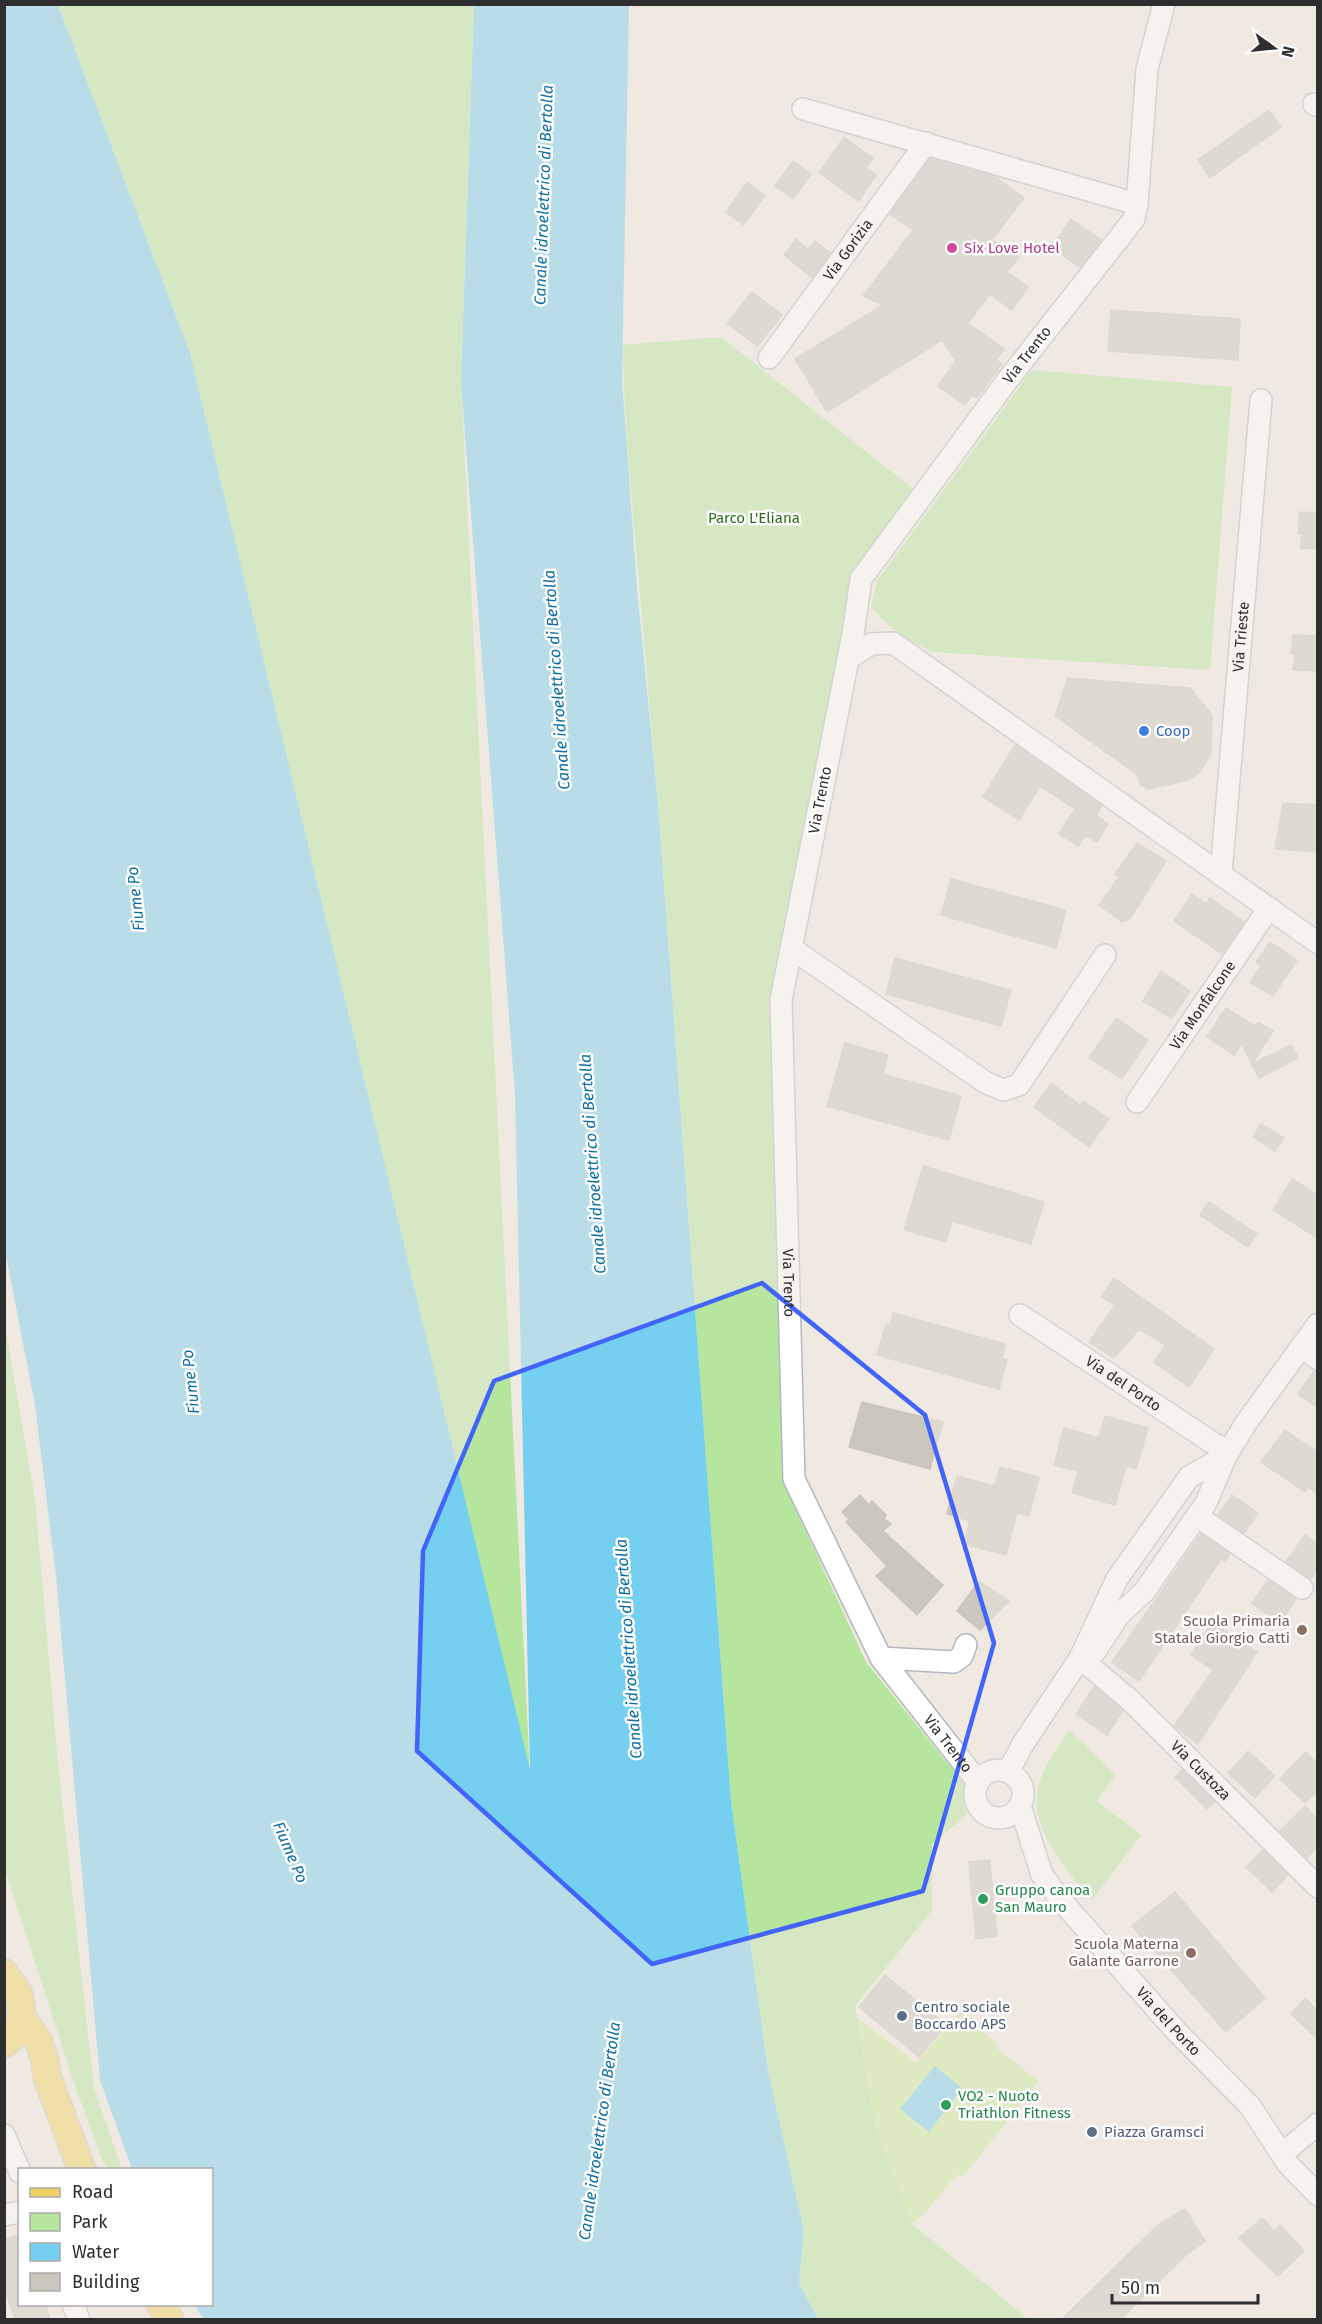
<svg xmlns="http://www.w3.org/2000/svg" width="1322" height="2324" viewBox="0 0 1322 2324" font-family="'Fira Sans',sans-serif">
  <rect width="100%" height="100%" fill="#efe9e1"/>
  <!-- green -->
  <g fill="#b6e59e">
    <path d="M58 5H474L461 383 530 1774 190 353Z"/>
    <path d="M721 337 922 496 861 580 781 1000 785 1486 866 1662 964 1784 967 1814 932 1844V1910L855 2006 876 2130 912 2224 1028 2319H818L799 2283 804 2231 768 2071 731 1801 658 803 627 444 622 345Z"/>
    <path d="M1032 370 1232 387 1210 670 932 652C908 640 887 628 871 606L877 581Z"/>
    <path d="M5 1326 35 1499 58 1764 94 2088 122 2169H107L102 2159 76 2089 5 1870Z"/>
    <path d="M1069 1730 1115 1775 1097 1801 1141 1835 1092 1900C1065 1868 1023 1823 1041 1778 1047 1761 1060 1745 1069 1730Z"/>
  </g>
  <!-- pitch -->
  <path fill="#c9ec9a" d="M962 2010 982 2026 978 2029 997 2044 995 2047 1039 2081 962 2178 957 2174 925 2213 912 2224 876 2130 857 2018 916 2063Z"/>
  <!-- water -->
  <g fill="#75cff0">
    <path d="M4 5H58L190 353 530 1770 515 1095 461 383 474 5H629L622 380 637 588 658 803 731 1801 768 2071 804 2231 799 2283 818 2319H204L194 2305 212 2304V2170L132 2169 100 2080 56 1576 35 1405 4 1245Z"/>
    <path d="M935 2066 962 2088 929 2132 900 2109Z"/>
  </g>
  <!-- building -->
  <g fill="#cbc7bf" stroke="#cbc5ba" stroke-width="1.5">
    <path d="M1269 110 1281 127 1210 178 1198 160Z"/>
    <path d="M844 137 873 158 866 168 876 175 859 201 819 173Z"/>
    <path d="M930 159 995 177 1024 198 992 240 1019 257 1007 272 1028 287 1012 310 990 294 968 323 1004 349 996 360 1002 364 977 398 972 395 965 405 938 386 956 361 942 340 827 412 795 359 883 305 863 296 913 230 890 214Z"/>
    <path d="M793 161 811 174 793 199 775 186Z"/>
    <path d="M747 182 765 195 744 225 726 212Z"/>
    <path d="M1071 219 1101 240 1080 267 1051 248Z"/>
    <path d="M796 239 808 249 815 241 830 253 812 278 784 255Z"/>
    <path d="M752 292 782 315 757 346 727 323Z"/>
    <path d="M1111 310 1240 319 1238 360 1108 351Z"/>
    <path d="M1300 512 1317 513V549L1301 548 1302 534H1298Z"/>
    <path d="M1293 635 1317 636V671L1293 670 1295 654H1291Z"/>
    <path d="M1068 678 1190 688 1212 715 1211 753 1200 772 1189 780 1148 789 1140 784 1138 775 1055 716Z"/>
    <path d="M1015 745 1102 806 1096 815 1108 824 1097 842 1085 835 1078 846 1059 834 1075 809 1040 786 1019 820 983 797Z"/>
    <path d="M1283 803 1317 805V852L1275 849Z"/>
    <path d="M1137 843 1166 861 1130 919 1122 922 1099 905 1119 877 1115 874Z"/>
    <path d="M951 879 1066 910 1056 948 941 915Z"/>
    <path d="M1192 894 1206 904 1210 898 1244 922 1222 954 1174 921Z"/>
    <path d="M1270 942 1297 960 1273 996 1250 982 1261 966 1256 962Z"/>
    <path d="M895 958 1011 990 1001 1026 886 994Z"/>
    <path d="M1161 971 1190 991 1172 1018 1143 1001Z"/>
    <path d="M1226 1008 1255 1026 1258 1022 1273 1031 1252 1064 1291 1045 1298 1058 1259 1078 1242 1044 1234 1055 1207 1037Z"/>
    <path d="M1116 1018 1148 1040 1122 1079 1089 1058Z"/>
    <path d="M845 1043 888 1055 883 1074 961 1096 949 1140 827 1106Z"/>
    <path d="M1051 1083 1080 1105 1083 1101 1109 1119 1089 1147 1034 1107Z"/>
    <path d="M1261 1124 1284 1138 1275 1151 1253 1137Z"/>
    <path d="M923 1166 1044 1202 1031 1244 952 1221 946 1242 904 1230Z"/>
    <path d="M1292 1179 1317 1195V1238L1273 1210Z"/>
    <path d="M1209 1202 1257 1234 1248 1247 1200 1215Z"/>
    <path d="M1114 1278 1214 1349 1189 1387 1154 1362 1166 1345 1139 1329 1114 1358 1089 1342 1115 1305 1101 1297Z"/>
    <path d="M893 1313 1005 1344 1002 1358 1007 1360 999 1389 877 1355 886 1324 890 1326Z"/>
    <path d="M1314 1371 1317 1372V1407L1298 1394Z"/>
    <path d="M862 1402 943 1422 930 1469 849 1447Z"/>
    <path d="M1105 1416 1148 1428 1136 1469 1126 1466 1115 1505 1072 1493 1078 1471 1054 1465 1064 1428 1099 1438Z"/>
    <path d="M1285 1430 1317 1452V1493L1308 1487 1305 1492 1261 1462Z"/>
    <path d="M1000 1467 1039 1477 1029 1516 1017 1513 1006 1555 964 1544 970 1521 947 1514 957 1476 995 1486Z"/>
    <path d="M860 1495 869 1505 872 1501 886 1515 884 1519 891 1524 883 1531 943 1585 917 1615 876 1576 887 1566 846 1522 849 1519 842 1512Z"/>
    <path d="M1232 1495 1258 1513 1244 1533 1218 1515Z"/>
    <path d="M1201 1534 1230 1554 1225 1561 1221 1559 1139 1681 1112 1662Z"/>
    <path d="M1305 1535 1317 1544V1570L1311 1579 1286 1562Z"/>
    <path d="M1268 1580 1296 1599 1280 1623 1252 1603Z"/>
    <path d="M979 1581 1009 1601 980 1630 957 1611Z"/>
    <path d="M1212 1622 1257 1652 1198 1744 1174 1726 1213 1670 1191 1655Z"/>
    <path d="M1094 1687 1123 1711 1107 1735 1076 1714Z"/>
    <path d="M1248 1751 1275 1776 1255 1798 1228 1773Z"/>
    <path d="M1306 1752 1317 1764V1791L1305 1803 1280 1779Z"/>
    <path d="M1182 1770 1215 1802 1207 1809 1175 1777Z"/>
    <path d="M1305 1806 1317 1819V1847L1307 1858 1280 1831Z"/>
    <path d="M1263 1850 1288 1875 1272 1892 1246 1867Z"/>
    <path d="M990 1860 997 1936 976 1939 969 1862Z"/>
    <path d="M1175 1892 1265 1998 1226 2032 1132 1926Z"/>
    <path d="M885 1975 946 2025 919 2057 859 2007Z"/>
    <path d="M1305 1998 1317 2010V2039L1291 2014Z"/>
    <path d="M1185 2209 1205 2241 1184 2257 1121 2319H1062L1159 2224Z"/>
    <path d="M1262 2218 1275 2231 1280 2225 1304 2251 1278 2276 1239 2238Z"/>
    <path d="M20 2234V2304H45L50 2319H15L4 2288V2240Z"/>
  </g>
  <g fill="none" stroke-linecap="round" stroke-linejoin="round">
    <defs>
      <g id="minor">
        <path d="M1314 104 1318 106"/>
        <path id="s1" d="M803 109 1137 204 1134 219 1006 382 861 579 853 634 781 1000 794 1479 881 1658 978 1782"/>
        <path d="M1137 204 1147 69 1164 4"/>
        <path id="s2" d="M769 358 926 143"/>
        <path d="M848 659 871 644 893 643 1318 943"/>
        <path id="s3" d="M1221 873 1261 400"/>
        <path d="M791 948 985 1082 1003 1090 1019 1085 1105 955"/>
        <path id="s4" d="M1137 1102 1269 908"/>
        <path id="s5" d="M1020 1315 1216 1445 1230 1450"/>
        <path d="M1301 1347 1318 1359"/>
        <path d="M1197 1516 1302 1588"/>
        <path d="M881 1658 954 1662 962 1656 966 1645"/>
        <path d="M1080 1658 1094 1653 1119 1615 1144 1592 1206 1503 1226 1456 1246 1423 1318 1324"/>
        <path id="s6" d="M1080 1658 1131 1701 1318 1887"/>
        <circle cx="999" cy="1794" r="24"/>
        <path d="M1008 1772 1023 1744 1080 1658 1117 1579 1189 1477 1226 1456"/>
        <path id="s7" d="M1020 1806 1042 1875 1059 1898 1176 2031 1250 2106 1288 2164 1318 2195"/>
        <path d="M4 2135 20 2172"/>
        <path d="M1282 2154 1318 2124"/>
        <path d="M4 2215 20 2212"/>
        <path d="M73 2304 79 2320"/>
      </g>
      <g id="major">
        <path d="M4 1973C8 1979 12 1984 16 1989 26 2008 21 2031 4 2044"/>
        <path d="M21 2016 39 2042 45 2060 47 2077 82 2170"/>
        <path d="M160 2304 170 2320"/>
      </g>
    </defs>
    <!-- minor casing -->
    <use href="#minor" stroke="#b4b7c1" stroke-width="24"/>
    <!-- major casing -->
    <use href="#major" stroke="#c9c9c9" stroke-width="30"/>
    <!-- minor -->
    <use href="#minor" stroke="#fff" stroke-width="21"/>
    <!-- major -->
    <use href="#major" stroke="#f2d163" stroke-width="27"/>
  </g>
  <!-- marked area -->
  <path d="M0 0H1322V2324H0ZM762 1283 925 1415 994 1643 923 1891 652 1964 417 1751 423 1551 494 1381Z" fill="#efe9e1" fill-opacity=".55" fill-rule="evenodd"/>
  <path fill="none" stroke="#4264fb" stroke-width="4.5" stroke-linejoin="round" d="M762 1283 925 1415 994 1643 923 1891 652 1964 417 1751 423 1551 494 1381Z"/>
  <!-- markers -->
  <circle fill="#d1479c" stroke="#fff" stroke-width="2" cx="952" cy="248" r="6"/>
  <circle fill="#3f7fe0" stroke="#fff" stroke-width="2" cx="1144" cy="731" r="6"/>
  <g fill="#8d6e63" stroke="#fff" stroke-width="2">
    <circle cx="1302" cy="1630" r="6"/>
    <circle cx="1191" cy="1953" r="6"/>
  </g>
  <g fill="#2e9e5b" stroke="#fff" stroke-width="2">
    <circle cx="983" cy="1899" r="6"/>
    <circle cx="946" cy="2105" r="6"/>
  </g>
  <g fill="#5c6f8a" stroke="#fff" stroke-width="2">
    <circle cx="902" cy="2016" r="6"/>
    <circle cx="1092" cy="2132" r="6"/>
  </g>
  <g text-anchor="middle" stroke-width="5" stroke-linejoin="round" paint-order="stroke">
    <!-- hotel labels -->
    <g font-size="15" fill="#b23c85" stroke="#fff" text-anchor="start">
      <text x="964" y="253">Six Love Hotel</text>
    </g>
    <!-- street labels -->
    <g font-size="15" fill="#2e2e2e" stroke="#fff">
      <text dy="5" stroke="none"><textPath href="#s2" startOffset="134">Via Gorizia</textPath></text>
      <text transform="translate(1027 355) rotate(-52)" y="5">Via Trento</text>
      <text dy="5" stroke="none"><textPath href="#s3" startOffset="237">Via Trieste</textPath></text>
      <text transform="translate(820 800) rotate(-79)" y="5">Via Trento</text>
      <text dy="5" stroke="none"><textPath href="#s4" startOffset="117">Via Monfalcone</textPath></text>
      <text dy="5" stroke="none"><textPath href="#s1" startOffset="1526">Via Trento</textPath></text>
      <text dy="5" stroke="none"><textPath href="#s5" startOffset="124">Via del Porto</textPath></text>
      <text dy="5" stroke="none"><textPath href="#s1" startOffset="2030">Via Trento</textPath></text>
      <text dy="5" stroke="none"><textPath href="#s6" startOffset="165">Via Custoza</textPath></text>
      <text dy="5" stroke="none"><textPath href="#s7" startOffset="266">Via del Porto</textPath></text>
    </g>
    <!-- park labels -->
    <g font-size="15" fill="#2c6e1b" stroke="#fff">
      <text x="754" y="523">Parco L'Eliana</text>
    </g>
    <!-- shop labels -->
    <g font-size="15" fill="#366cbe" stroke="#fff" text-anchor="start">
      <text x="1156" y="736">Coop</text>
    </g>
    <!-- education labels -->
    <g font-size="15" fill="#785e54" stroke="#fff" text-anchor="end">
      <text x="1290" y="1626">Scuola Primaria<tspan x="1290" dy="17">Statale Giorgio Catti</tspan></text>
      <text x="1179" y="1949">Scuola Materna<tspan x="1179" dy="17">Galante Garrone</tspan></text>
    </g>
    <!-- leisure labels -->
    <g font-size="15" fill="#27864d" stroke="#fff" text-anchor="start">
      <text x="995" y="1895">Gruppo canoa<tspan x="995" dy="17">San Mauro</tspan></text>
      <text x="958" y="2101">VO2 - Nuoto<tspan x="958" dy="17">Triathlon Fitness</tspan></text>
    </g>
    <!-- service labels -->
    <g font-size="15" fill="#4e5e75" stroke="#fff" text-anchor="start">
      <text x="914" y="2012">Centro sociale<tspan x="914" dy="17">Boccardo APS</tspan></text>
      <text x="1104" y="2137">Piazza Gramsci</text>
    </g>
    <!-- water labels -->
    <g font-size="16" font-style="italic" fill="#0d6fa3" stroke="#fff">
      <text transform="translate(543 195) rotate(-88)" y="6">Canale idroelettrico di Bertolla</text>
      <text transform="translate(556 680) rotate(-94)" y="6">Canale idroelettrico di Bertolla</text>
      <text transform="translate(135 899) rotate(-96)" y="6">Fiume Po</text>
      <text transform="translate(592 1164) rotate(-94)" y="6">Canale idroelettrico di Bertolla</text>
      <text transform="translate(190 1382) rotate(-96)" y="6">Fiume Po</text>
      <text transform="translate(628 1649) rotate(-94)" y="6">Canale idroelettrico di Bertolla</text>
      <text transform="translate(291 1852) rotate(67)" y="6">Fiume Po</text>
      <text transform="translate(599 2131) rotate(-82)" y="6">Canale idroelettrico di Bertolla</text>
    </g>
  </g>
  <!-- border -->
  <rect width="1322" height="2324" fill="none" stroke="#2e2e2e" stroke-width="12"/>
  <!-- legend -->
  <rect x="18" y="2168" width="195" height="138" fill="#ffffff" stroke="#ababab" stroke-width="1.5"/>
  <rect x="30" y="2188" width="30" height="9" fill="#f2d163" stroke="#ababab" stroke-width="1.5"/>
  <text x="72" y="2198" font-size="18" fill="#2e2e2e">Road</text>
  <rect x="30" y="2213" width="30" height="18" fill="#b6e59e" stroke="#ababab" stroke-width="1.5"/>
  <text x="72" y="2228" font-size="18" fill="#2e2e2e">Park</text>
  <rect x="30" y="2243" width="30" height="18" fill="#75cff0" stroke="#ababab" stroke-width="1.5"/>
  <text x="72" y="2258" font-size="18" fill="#2e2e2e">Water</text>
  <rect x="30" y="2273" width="30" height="18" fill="#cbc7bf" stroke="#ababab" stroke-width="1.5"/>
  <text x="72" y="2288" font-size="18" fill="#2e2e2e">Building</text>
  <!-- north arrow -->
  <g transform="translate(1274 48) rotate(105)" stroke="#ffffff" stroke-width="4.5" paint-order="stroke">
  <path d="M0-4.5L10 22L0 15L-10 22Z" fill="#2e2e2e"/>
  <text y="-9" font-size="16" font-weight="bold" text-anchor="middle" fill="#2e2e2e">N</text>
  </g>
  <!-- scale -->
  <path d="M1112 2294v9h146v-9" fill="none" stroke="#2e2e2e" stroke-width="3"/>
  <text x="1121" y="2294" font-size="18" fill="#2e2e2e" stroke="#ffffff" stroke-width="4.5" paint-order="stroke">50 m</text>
</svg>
